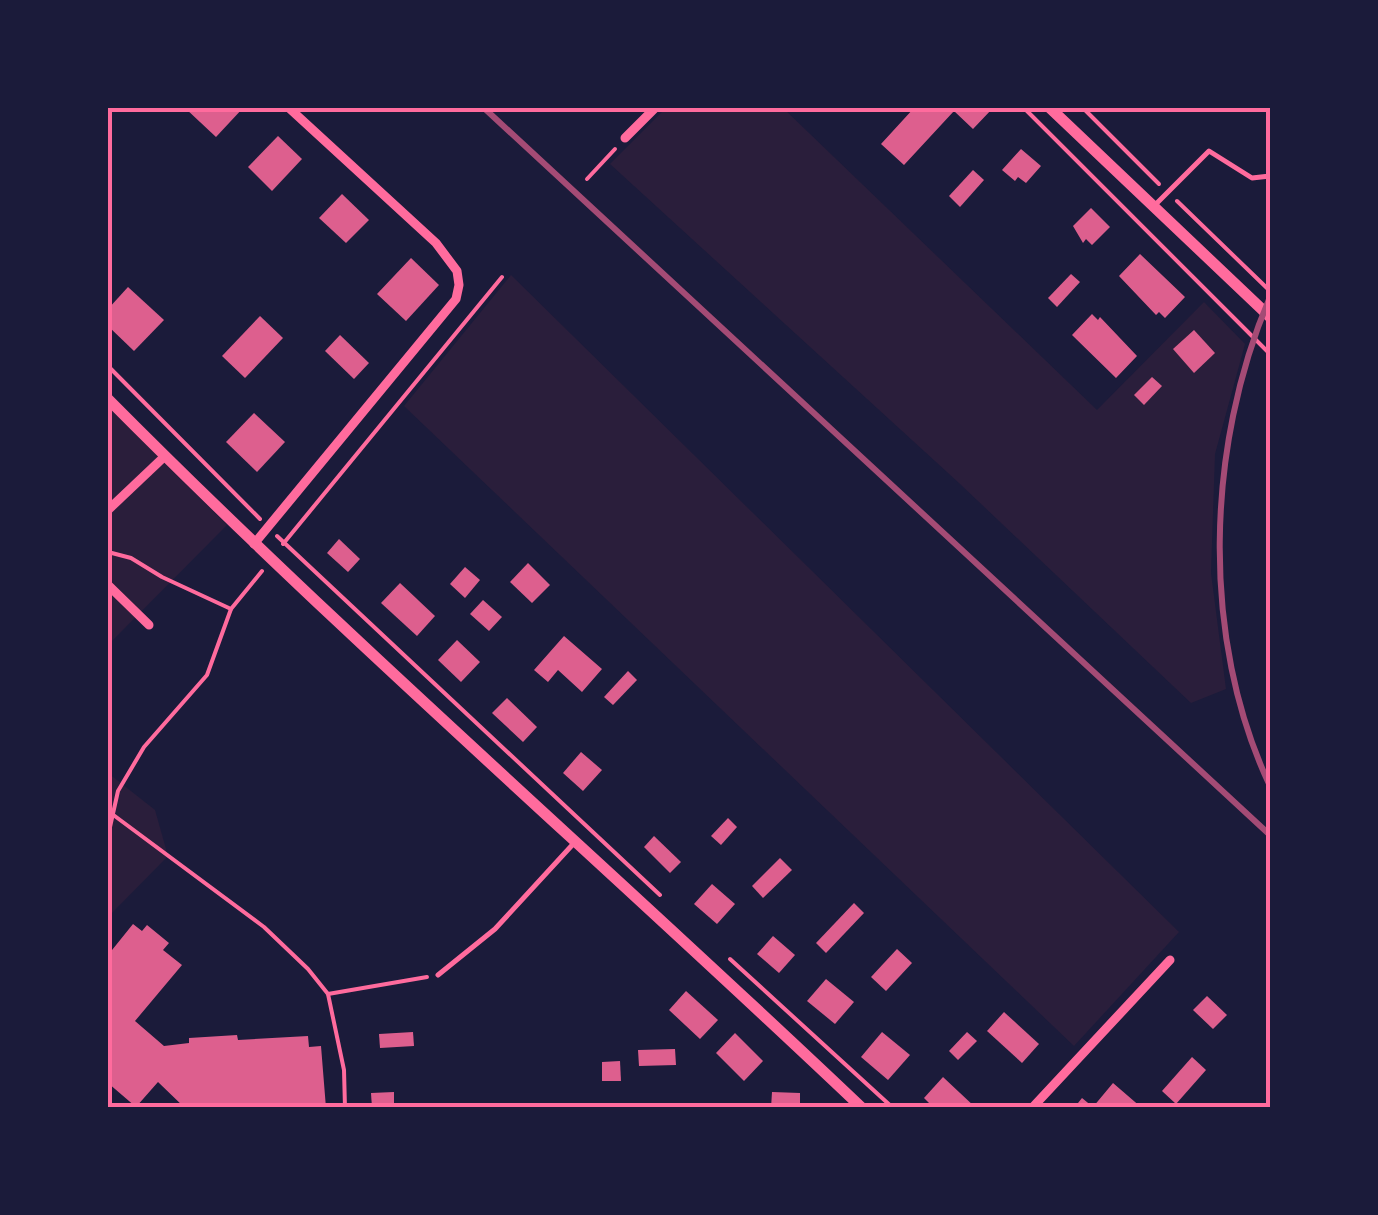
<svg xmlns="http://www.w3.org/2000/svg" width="1378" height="1215" viewBox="0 0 1378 1215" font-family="'Fira Sans Condensed',sans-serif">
  <rect width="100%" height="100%" fill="#1b1b3a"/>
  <!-- green -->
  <g fill="#2a1e3b">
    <path d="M666 108H783L1097 410 1204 302 1245 344 1215 454 1211 573 1226 689 1191 703 959 483 610 164Z"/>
    <path d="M511 275 1179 932 1074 1046 404 406Z"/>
    <path d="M108 407 227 525 108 645Z"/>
    <path d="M108 773 155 810 168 856 108 917Z"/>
  </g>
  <!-- building -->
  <g fill="#dd5f8e">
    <path d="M185 108H243L216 137Z"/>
    <path d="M914 108H990L992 109 973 129 954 111 904 165 881 144Z"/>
    <path d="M278 136 302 159 272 191 248 167Z"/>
    <path d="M1021 149 1041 166 1026 183 1018 177 1015 181 1002 170Z"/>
    <path d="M973 170 984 180 960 207 949 196Z"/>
    <path d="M342 194 369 220 346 243 319 218Z"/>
    <path d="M1091 208 1110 227 1092 245 1086 239 1083 243 1073 226Z"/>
    <path d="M1140 254 1185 297 1165 318 1159 312 1156 315 1119 276Z"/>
    <path d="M411 258 439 285 406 321 377 294Z"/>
    <path d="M1071 274 1080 282 1057 307 1048 298Z"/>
    <path d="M128 287 164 320 134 351 108 326V309Z"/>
    <path d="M1092 314 1098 320 1100 317 1137 356 1116 378 1072 335Z"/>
    <path d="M260 316 283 338 245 378 222 356Z"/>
    <path d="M1194 330 1215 353 1194 373 1173 349Z"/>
    <path d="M340 335 369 363 354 379 325 351Z"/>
    <path d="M1152 377 1162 386 1144 405 1134 395Z"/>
    <path d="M254 413 285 442 257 472 226 442Z"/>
    <path d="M339 539 360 559 348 572 327 553Z"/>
    <path d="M528 563 550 585 532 603 510 582Z"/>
    <path d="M465 567 480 580 465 598 450 584Z"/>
    <path d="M400 583 435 616 417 636 381 603Z"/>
    <path d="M483 600 502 617 489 631 470 614Z"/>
    <path d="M564 636 602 669 582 692 558 670 548 682 534 670Z"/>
    <path d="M457 640 480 662 461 682 438 660Z"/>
    <path d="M628 671 637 680 613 705 604 697Z"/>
    <path d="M507 698 537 727 523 742 492 713Z"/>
    <path d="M581 752 602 770 583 791 563 773Z"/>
    <path d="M728 818 737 827 721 845 711 836Z"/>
    <path d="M654 836 681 862 670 873 644 847Z"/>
    <path d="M780 858 792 870 763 898 752 886Z"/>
    <path d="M712 884 735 904 717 924 694 904Z"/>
    <path d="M854 903 864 913 826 953 816 943Z"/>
    <path d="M133 924 142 931 147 925 169 943 163 950 182 965 135 1021 164 1046 189 1043V1038L237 1035 238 1040 308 1036 309 1047 321 1046 326 1108H185L158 1082 136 1107 108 1083V955Z"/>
    <path d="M773 936 795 955 779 973 757 954Z"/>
    <path d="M897 949 912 963 886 991 871 977Z"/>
    <path d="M826 979 854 1002 835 1024 807 1001Z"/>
    <path d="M686 991 718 1020 700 1039 669 1010Z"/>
    <path d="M1207 996 1227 1015 1213 1029 1193 1010Z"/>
    <path d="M1004 1012 1039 1044 1022 1063 987 1031Z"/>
    <path d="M413 1032 414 1046 380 1048 379 1034Z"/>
    <path d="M882 1032 910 1055 888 1080 861 1057Z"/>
    <path d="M967 1032 977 1041 958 1060 949 1051Z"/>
    <path d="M735 1033 763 1061 744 1081 716 1053Z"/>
    <path d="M675 1049 676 1065 639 1066 638 1050Z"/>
    <path d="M1192 1057 1206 1070 1176 1104 1162 1091Z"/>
    <path d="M620 1061 621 1081H602V1062Z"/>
    <path d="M943 1077 976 1108H934L924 1098Z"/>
    <path d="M1113 1083 1142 1108H1074L1082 1098 1093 1107Z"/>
    <path d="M394 1092V1108H372L371 1093Z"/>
    <path d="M772 1092 800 1093V1108H771Z"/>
  </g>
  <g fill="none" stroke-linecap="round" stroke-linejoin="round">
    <!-- path -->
    <g stroke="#ff6b9d" stroke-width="4">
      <path d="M1024 108 1270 354"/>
      <path d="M1083 108 1159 184"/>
      <path d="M587 179 615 149"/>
      <path d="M1177 201 1270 291"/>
      <path d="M108 366 260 519"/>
      <path d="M277 536 660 895"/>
      <path d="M283 544 502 277"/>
      <path d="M108 552 131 558 162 577 231 609"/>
      <path d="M108 811 264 927 308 969 328 994 344 1070 345 1108"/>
      <path d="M108 836 118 791 144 747 207 675 231 609 262 571"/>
      <path d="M730 959 893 1108"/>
      <path d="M328 994 427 977"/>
    </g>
    <!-- service -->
    <g stroke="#ff6b9d" stroke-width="5">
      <path d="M1154 206 1209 151 1252 178 1270 176"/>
      <path d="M438 975 495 929 575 842"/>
    </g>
    <!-- minor -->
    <g stroke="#ff6b9d" stroke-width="9">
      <path d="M625 138 655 108"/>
      <path d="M108 510 165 456"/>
      <path d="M254 544 456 299 459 285 457 271 436 243 289 108"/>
      <path d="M108 585 149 625"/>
      <path d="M1032 1108 1170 960"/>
    </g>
    <!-- tertiary -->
    <g stroke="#ff6b9d" stroke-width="11">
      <path d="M1050 108 1270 317"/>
      <path d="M108 399C351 644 612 870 862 1108"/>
    </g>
    <!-- rail -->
    <g stroke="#a44b75" stroke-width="6">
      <path d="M484 108 1270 835"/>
      <path d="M1270 297C1206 446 1200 638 1270 786"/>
    </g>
  </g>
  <!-- border -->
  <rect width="1378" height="1215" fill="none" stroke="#1b1b3a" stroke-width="220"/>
  <rect x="110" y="110" width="1158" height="995" fill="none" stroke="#ff6b9d" stroke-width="4"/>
</svg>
